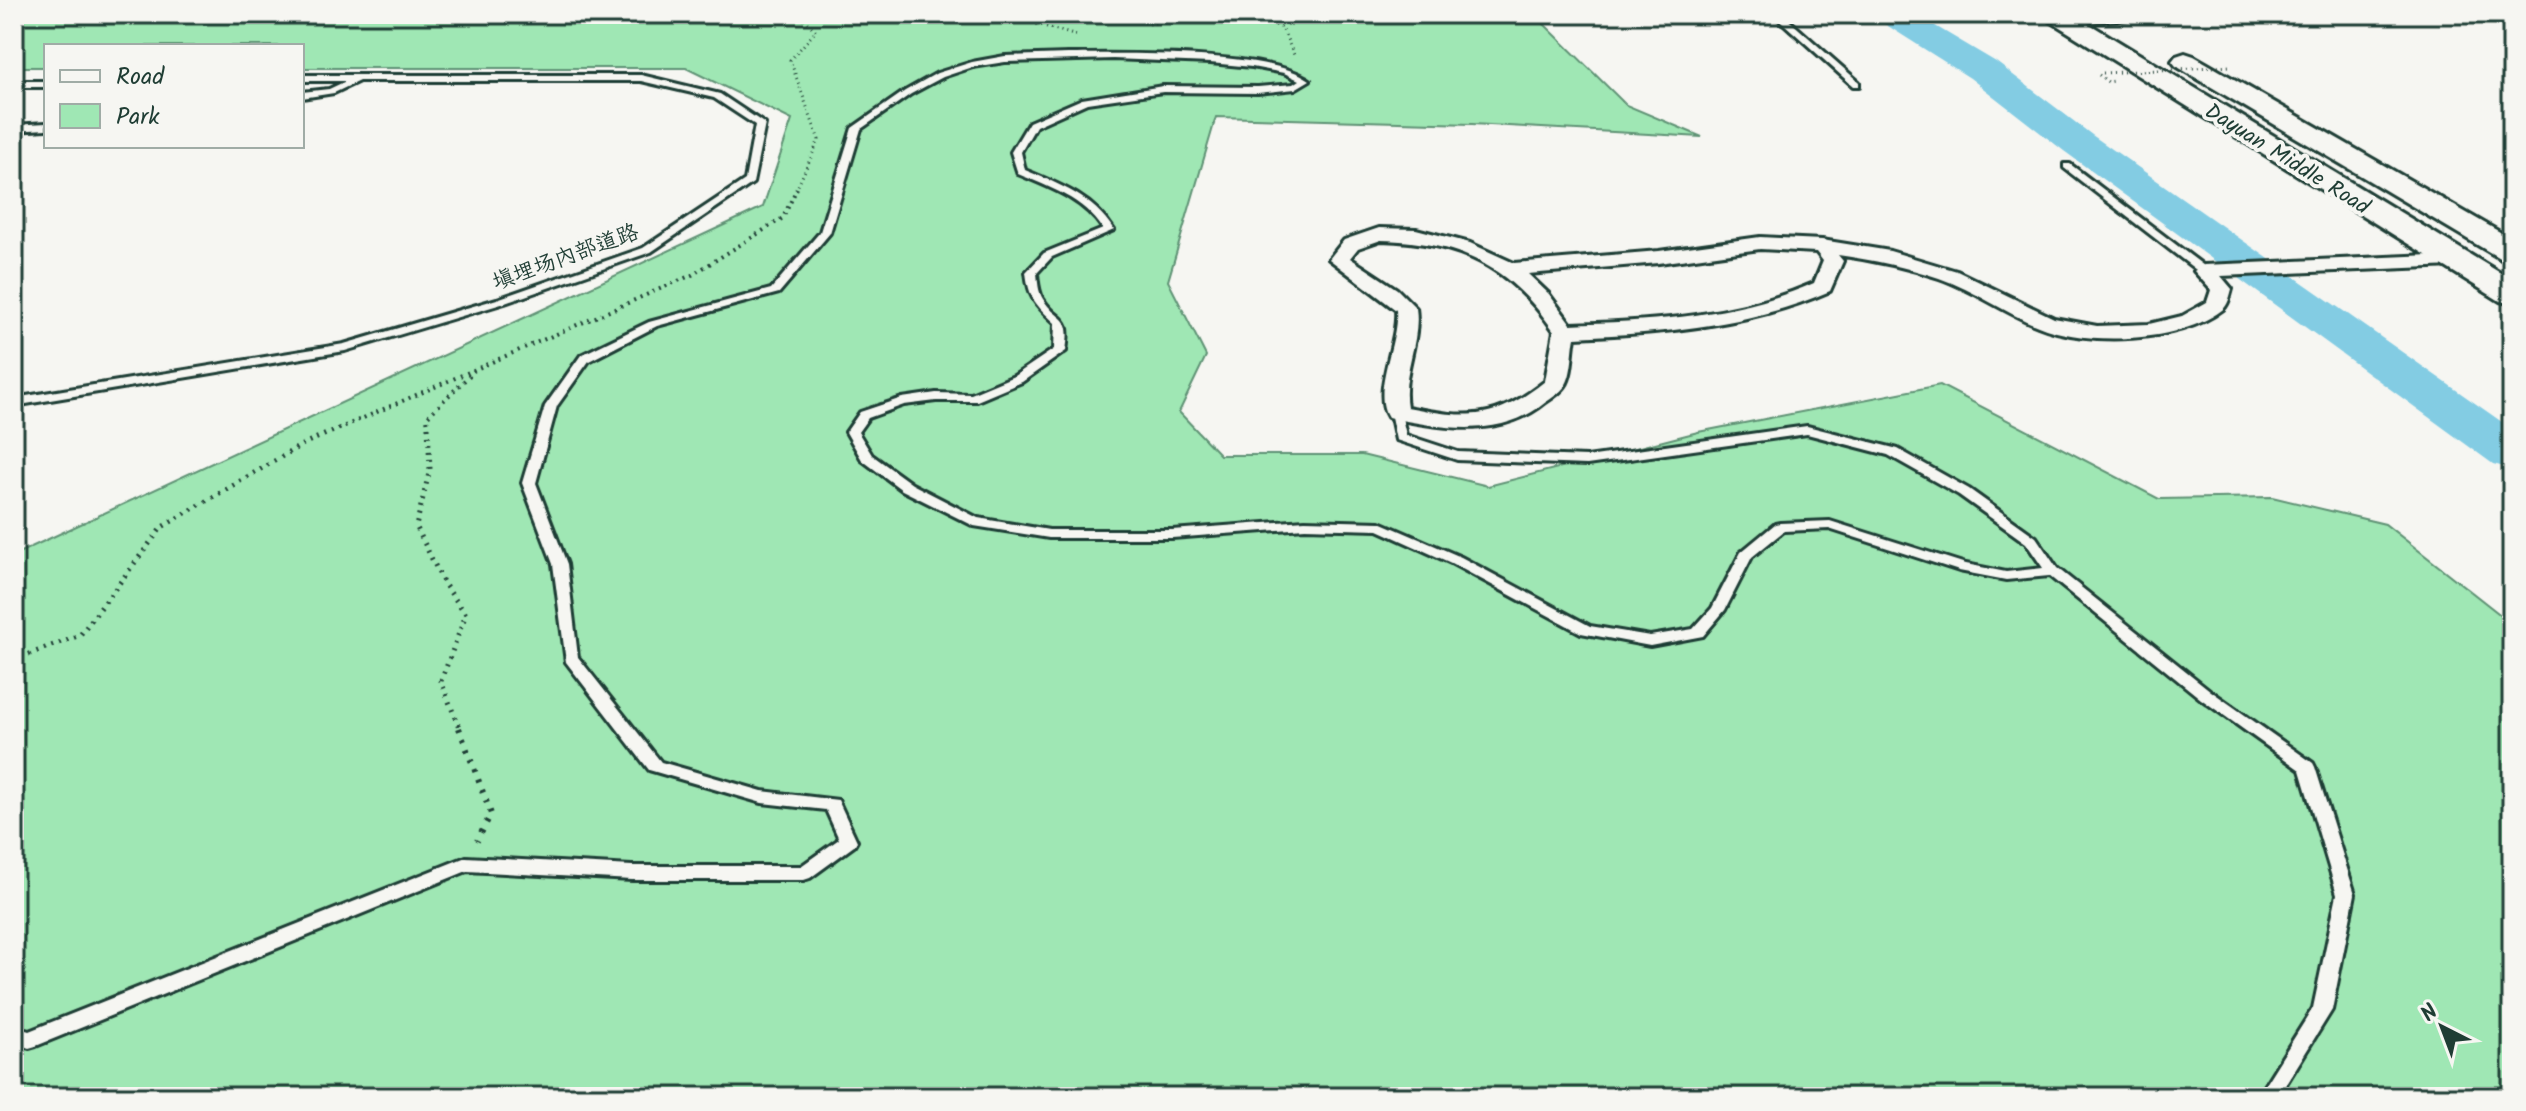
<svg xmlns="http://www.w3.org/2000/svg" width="2526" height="1111" viewBox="0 0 2526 1111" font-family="Kalam,'LXGW WenKai TC',sans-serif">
  <rect width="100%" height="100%" fill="#f6f6f2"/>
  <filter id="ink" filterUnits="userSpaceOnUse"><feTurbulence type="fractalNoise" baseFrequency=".0125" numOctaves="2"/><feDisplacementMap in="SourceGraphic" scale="16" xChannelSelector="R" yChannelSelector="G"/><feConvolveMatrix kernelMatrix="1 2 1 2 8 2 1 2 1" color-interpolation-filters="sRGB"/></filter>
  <g filter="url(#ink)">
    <!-- green -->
    <path fill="#9fe7b4" stroke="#5f9274" stroke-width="2" d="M14 14H1534L1626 105 1702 137 1472 124 1216 117 1168 281 1206 356 1179 412 1220 455H1362L1488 486 1698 432 1940 385 2159 499 2272 497 2385 524 2512 624V1097H14V555L763 207 792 120 686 68H302V46H46V67H14Z"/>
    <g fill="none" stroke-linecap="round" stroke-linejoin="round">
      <!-- river -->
      <path fill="#83cce3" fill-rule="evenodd" d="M1875 14H1915L1996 62 2092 135 2512 429V469L2493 464 2064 151 1970 78 1880 21Z"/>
      <defs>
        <g id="service">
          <path d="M1773 14H1782L1859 82V86H1853Z"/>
          <path d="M1068 54C1124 54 1267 50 1310 80L1295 89 1258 93 1163 92 1087 103 1036 126 1021 152 1025 170C1061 185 1093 197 1114 230L1052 257 1037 273C1038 282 1038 291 1043 299 1060 325 1072 312 1066 351L1022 382 977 401H936L904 405 868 418 858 432 872 455 912 484 978 518 1049 530H1172L1305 520 1380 522 1461 557 1590 626 1650 636 1693 629 1712 608 1741 552 1775 524 1780 523 1830 521 1966 564 2006 572 2043 568 2026 543 1959 495 1888 455 1807 434 1587 465 1457 460 1396 440 1390 412 1392 409H1400L1406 435 1458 452 1587 457 1807 426 1898 449 1969 489 2036 537 2057 568 2211 691 2313 763 2315 767 2355 894 2332 1010 2278 1097H2257L2313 1008 2337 894 2300 770 2201 699 2049 576 2006 580 1959 571 1829 529 1784 531 1752 557 1725 610 1703 636 1650 646 1581 633 1451 563 1378 530 1305 528 1172 538H1049L974 526 902 490 862 460 846 432 860 412 902 398 936 393 971 394 1014 376 1054 349 1055 323C1036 305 1029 299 1026 272L1044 253 1103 229C1084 199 1049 187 1018 174L1011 152 1029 122 1082 99 1163 86 1258 87 1293 84 1299 80 1284 73 1252 67 1210 63 1113 59 1005 62 973 67 943 77 911 94 861 129 830 233 779 293 657 326 589 361 557 406 536 483 567 564 578 657 661 762 762 791 838 800 857 841 854 846 810 878 804 880H632L467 871 36 1046 29 1048 14 1043V1026L29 1031 466 857 632 866H801L839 839 826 810 762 803 649 770 566 662 553 564 522 483 545 406 581 355 649 322 771 289 820 232 852 128 905 91 937 73 972 62 1005 56Z"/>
          <path d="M302 75H641L720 94 765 124 753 183 651 252 505 303 345 351 14 406V398L344 344 497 299 643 248 745 180 755 125 714 98 641 81H359L334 93 302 98V92L329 89 346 81H302Z"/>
          <rect x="14" y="81" width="32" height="6"/>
          <path d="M46 123V129L14 131V125Z"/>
          <path d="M2064 164H2070L2208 269V273H2200L2064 168Z"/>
        </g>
        <g id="minor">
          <path d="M2084 14H2145L2138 18 2066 25 2058 20 2066 15Z"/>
          <path d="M1379 228 1416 229 1470 243 1514 263 1659 251 1760 237 1822 240 1890 251 1957 271 2054 318 2097 326 2149 324 2182 316 2207 302 2211 290 2194 271 2204 265 2454 254 2464 260 2454 266 2221 276 2232 289C2230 296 2228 306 2222 310 2180 343 2086 346 2038 326 2005 313 1974 290 1939 278 1906 267 1873 260 1838 255L1843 261 1830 291C1748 327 1663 333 1575 337 1572 351 1573 375 1565 386 1561 392 1552 398 1546 402 1503 438 1447 429 1396 419L1388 417C1371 391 1399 342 1396 310L1329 259 1344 240ZM1381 240C1460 242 1509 266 1554 331L1545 381C1495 421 1468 419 1407 407 1401 373 1421 342 1416 308L1397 289 1350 258 1358 248ZM1760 249 1816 252 1823 261 1814 283C1736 317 1655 321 1571 324L1549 294 1528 274 1659 263Z"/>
        </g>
        <g id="primary">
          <path d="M2044 14H2073L2512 280V304L2500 301 2047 19Z"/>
          <path d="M2185 53 2194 56 2512 239V262L2501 259 2176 66 2172 61 2176 56Z"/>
        </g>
      </defs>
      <!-- service casing -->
      <use href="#service" stroke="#1f3d34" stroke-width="6"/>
      <!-- minor casing -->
      <use href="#minor" stroke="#1f3d34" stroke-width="6"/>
      <!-- primary casing -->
      <use href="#primary" stroke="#1f3d34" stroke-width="6"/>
      <!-- path-far3 -->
      <g stroke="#1f3d34" stroke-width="3" stroke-dasharray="1 4" stroke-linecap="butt">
        <path d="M1003 14 1077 36"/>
        <path d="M1121 14 1149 24 1219 14"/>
        <path d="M1253 14 1282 28 1295 57"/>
        <path d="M2099 75 2108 82 2115 81"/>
        <path d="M796 190 819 140 790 60 816 31 799 14"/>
      </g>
      <!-- path-far2 -->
      <g stroke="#1f3d34" stroke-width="4" stroke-dasharray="2 5" stroke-linecap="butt">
        <path d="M338 429 692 275 783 218 797 188"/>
        <path d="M428 429 427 417 474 371"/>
      </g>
      <!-- path-far1 -->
      <g stroke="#1f3d34" stroke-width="5" stroke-dasharray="2 6" stroke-linecap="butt">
        <path d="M428 427 430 469 416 526 444 584 466 614 441 681 460 730"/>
        <path d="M14 660 80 635 162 527 305 443 343 427"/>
      </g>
      <!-- path -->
      <path stroke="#1f3d34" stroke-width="6" stroke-dasharray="3 8" stroke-linecap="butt" d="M459 728 491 814 477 841"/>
      <!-- service -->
      <use href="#service" fill="#f6f6f2" fill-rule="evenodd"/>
      <!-- minor -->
      <use href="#minor" fill="#f6f6f2" fill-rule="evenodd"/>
      <!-- primary -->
      <use href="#primary" fill="#f6f6f2" fill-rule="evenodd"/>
      <!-- path-bridge -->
      <path stroke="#1f3d34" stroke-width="3" stroke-dasharray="1 4" stroke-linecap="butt" d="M2103 73 2231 66"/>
    </g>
  </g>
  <g text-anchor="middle" stroke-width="8" stroke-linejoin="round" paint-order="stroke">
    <!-- far-street labels -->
    <g font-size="22" fill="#1f3d34" stroke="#f6f6f2">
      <text transform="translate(2288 158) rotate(32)" y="8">Dayuan Middle Road</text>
      <text transform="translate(565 256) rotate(-20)" y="8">填埋场内部道路</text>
    </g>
  </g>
  <!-- margin -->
  <rect width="2526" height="1111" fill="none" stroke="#f6f6f2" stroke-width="48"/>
  <rect x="24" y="24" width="2478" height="1063" fill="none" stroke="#1f3d34" stroke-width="3" filter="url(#ink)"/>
  <!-- legend -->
  <rect x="44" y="44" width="260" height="104" fill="#f6f6f2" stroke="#a0aca6" stroke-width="2"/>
  <rect x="60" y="70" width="40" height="12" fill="#f6f6f2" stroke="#a0aca6" stroke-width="2"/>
  <text x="116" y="84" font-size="24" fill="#1f3d34">Road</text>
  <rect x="60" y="104" width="40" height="24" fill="#9fe7b4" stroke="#a0aca6" stroke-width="2"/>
  <text x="116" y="124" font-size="24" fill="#1f3d34">Park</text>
  <!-- north arrow -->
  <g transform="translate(2442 1027) rotate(318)" stroke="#f6f6f2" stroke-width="6" paint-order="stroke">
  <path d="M0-6L14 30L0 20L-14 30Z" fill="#1f3d34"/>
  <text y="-12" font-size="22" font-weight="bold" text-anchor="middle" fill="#1f3d34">N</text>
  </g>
</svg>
